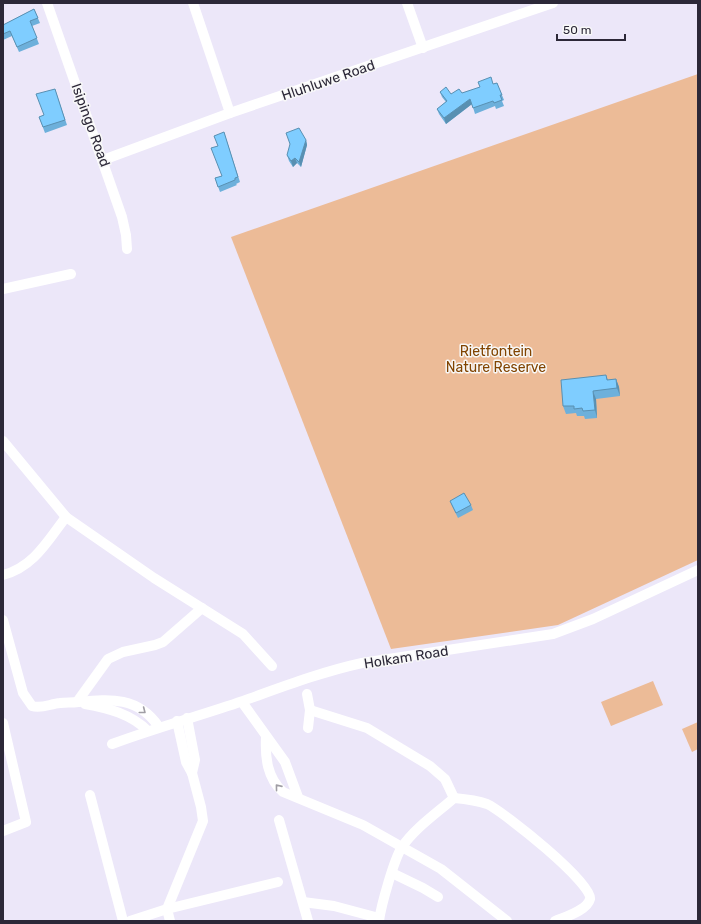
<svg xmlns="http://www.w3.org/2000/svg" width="701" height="924" viewBox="0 0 701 924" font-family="Rubik,sans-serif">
  <rect width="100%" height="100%" fill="#ece7f9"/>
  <!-- green -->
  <g fill="#ecbb97">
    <path d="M698 74V560L558 625 391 649 231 237Z"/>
    <path d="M653 681 663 705 611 726 601 702Z"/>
    <path d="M698 722V749L692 752 682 729Z"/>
  </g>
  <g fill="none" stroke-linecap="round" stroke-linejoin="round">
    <!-- minor -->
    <g stroke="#fff" stroke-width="10">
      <path d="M47 3 122 217 126 235 127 249"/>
      <path d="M193 3 230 113"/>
      <path d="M407 3 423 48"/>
      <path d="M103 160 230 113 553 3"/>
      <path d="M3 289 71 274"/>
      <path d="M3 441 66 517 154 578 243 634 272 666"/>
      <path d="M3 575C34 567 48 540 66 517"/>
      <path d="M3 620 23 693 32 706C41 709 50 704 60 703 66 702 72 703 78 702 110 699 138 696 159 727"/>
      <path d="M307 694 310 710 308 728"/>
      <path d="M77 702 108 659 123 652 155 645 163 642 202 608"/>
      <path d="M242 702 285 762 298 797"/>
      <path d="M85 704C108 708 131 714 148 731"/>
      <path d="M310 710 367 728 430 766 445 779 454 798"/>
      <path d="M187 718 195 760 192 773"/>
      <path d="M3 723 26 822 3 831"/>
      <path d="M266 737C265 757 267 778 283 792L363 825 441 869 507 921"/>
      <path d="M112 744C155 728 199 716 243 701 282 687 321 672 362 663L553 634 593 619 698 570"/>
      <path d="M90 795 123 921"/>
      <path d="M279 820 308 921"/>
      <path d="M392 873 423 888 438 897"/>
      <path d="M303 902 334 906 379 918"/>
      <path d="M130 921 167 909 278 882"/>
      <path d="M170 921 167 909 203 821 201 807 192 773 186 762 177 721"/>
      <path d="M379 921C381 906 394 859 402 847 415 828 437 813 454 798 465 799 476 800 487 804 503 811 594 884 590 899 587 911 564 917 555 921"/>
    </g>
  </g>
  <!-- wall -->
  <g fill="#6db0db">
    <path d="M34 9 40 23 32 26 39 44 19 52 12 36 3 40V25Z"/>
    <path d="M497 83 504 100 502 101 504 106 496 109 495 106 475 114 472 104 446 124 439 114 437 109 446 102 442 97 440 92 451 94 462 93Z"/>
    <path d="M55 89 67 125 45 133 39 117 44 115Z"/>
    <path d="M224 132 240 182 236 184 237 185 220 192 215 178 222 176 218 146Z"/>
    <path d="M306 140 307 145 301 167 297 163 293 167 289 161 287 155Z"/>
    <path d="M606 375 608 380 616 379 619 387 620 396 596 399 597 418 585 419 584 416H577L576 413 566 414 563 406Z"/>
    <path d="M450 501 471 505 473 510 458 518 452 506Z"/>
  </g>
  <!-- shaded-wall -->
  <g fill="#5990b2">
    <path d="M470 99 472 104 446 124 444 118Z"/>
    <path d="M306 140 307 145 301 167 299 162Z"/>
    <path d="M295 158 297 163 293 167 291 161Z"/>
    <path d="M616 379 619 387 620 396 617 388Z"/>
    <path d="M593 391 596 399 597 418 595 410Z"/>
  </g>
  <!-- building -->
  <g fill="#7fcdff" stroke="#5990b2">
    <path d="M34 9 38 18 30 21 37 38 17 47 10 31 3 34V25Z"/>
    <path d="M491 77 493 84 497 83 502 95H500L502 100 494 103 493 101 473 108 470 99 444 118 437 109 447 101 440 92 446 87 451 94 459 89 462 93 480 87 478 82Z"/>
    <path d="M55 89 65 120 43 127 39 117 44 115 36 94Z"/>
    <path d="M299 128 306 140 299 162 295 158 291 161 287 155 290 144 286 133Z"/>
    <path d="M224 132 238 177 235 178V180L218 187 215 178 222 176 211 148 218 146 214 136Z"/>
    <path d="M606 375 607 380 616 379 617 388 593 391 595 410 583 411 582 408 574 409V406H563L561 380Z"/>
    <path d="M464 493 471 505 456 513 450 501Z"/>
  </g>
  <!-- one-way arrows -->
  <defs><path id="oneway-chevron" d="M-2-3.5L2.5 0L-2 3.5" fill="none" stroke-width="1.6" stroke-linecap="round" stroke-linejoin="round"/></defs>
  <g stroke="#a09ea5">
    <use href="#oneway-chevron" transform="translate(143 711) rotate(38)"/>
    <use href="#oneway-chevron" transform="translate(278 787) rotate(-129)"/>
  </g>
  <g text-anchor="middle" stroke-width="3" stroke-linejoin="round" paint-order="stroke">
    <!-- street labels -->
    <g font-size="14" fill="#2c2838" stroke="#f8f8f8">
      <text transform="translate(328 80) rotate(-19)" y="5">Hluhluwe Road</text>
      <text transform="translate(91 125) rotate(70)" y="5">Isipingo Road</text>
      <text transform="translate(406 657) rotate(-9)" y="5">Holkam Road</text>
    </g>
    <!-- park labels -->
    <g font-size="14" fill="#814401" stroke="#f8f8f8">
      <text x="496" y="356">Rietfontein<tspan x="496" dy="16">Nature Reserve</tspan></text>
    </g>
  </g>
  <!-- border -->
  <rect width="701" height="924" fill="none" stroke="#2c2838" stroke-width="8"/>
  <!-- scale -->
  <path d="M557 34v6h68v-6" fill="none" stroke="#2c2838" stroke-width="2"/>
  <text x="563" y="34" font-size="12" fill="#2c2838" stroke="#f8f8f8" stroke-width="3" paint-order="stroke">50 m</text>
</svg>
